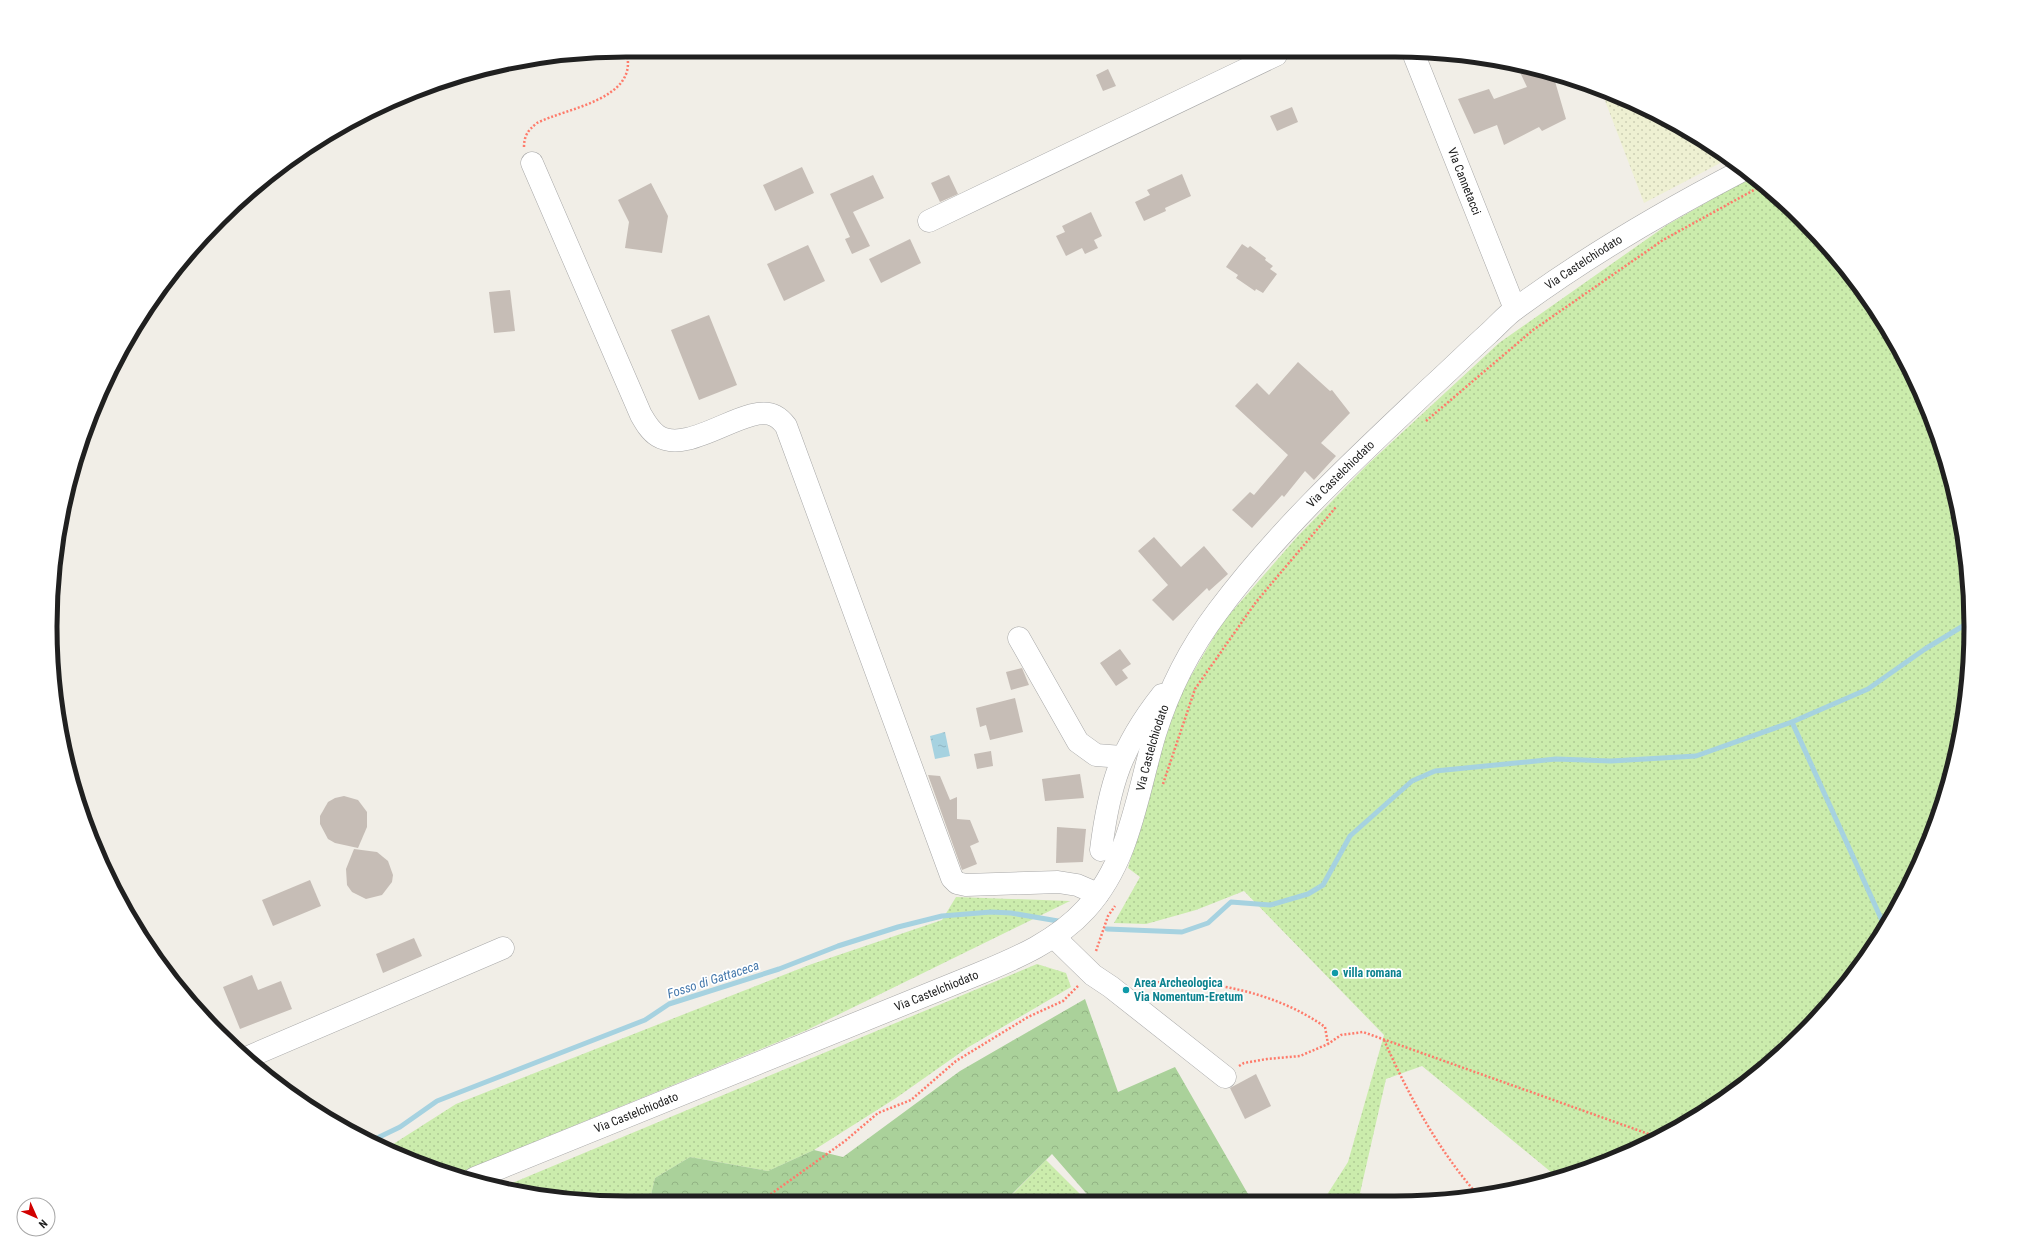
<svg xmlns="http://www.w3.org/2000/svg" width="2021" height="1253" viewBox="0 0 2021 1253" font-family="'Roboto Condensed',sans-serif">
  <defs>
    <pattern id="farmland-dots" width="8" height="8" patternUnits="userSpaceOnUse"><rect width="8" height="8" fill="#eef0d2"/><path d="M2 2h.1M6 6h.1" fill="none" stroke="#ccceb4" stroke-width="1.8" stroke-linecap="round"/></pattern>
    <pattern id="grass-dots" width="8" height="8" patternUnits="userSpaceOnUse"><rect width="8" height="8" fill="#cbecac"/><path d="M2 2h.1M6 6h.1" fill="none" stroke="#aeca94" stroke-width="1.8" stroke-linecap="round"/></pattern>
    <pattern id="forest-crowns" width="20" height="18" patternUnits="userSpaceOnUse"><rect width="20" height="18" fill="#aad19a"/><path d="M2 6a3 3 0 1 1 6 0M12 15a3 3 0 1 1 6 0" fill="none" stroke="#92b384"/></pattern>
    <pattern id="water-ripples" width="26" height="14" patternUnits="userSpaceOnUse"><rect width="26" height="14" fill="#a6d2e0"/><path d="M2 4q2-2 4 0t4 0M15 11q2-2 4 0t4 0" fill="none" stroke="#8fb4c0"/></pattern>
  </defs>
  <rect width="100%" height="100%" fill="#f1eee7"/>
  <!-- farmland -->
  <path fill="url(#farmland-dots)" d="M1601 90 1615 94 1728 159 1644 203Z"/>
  <!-- grass -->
  <g fill="url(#grass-dots)">
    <path d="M1753 176 1828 246 1894 338 1940 441 1966 551 1970 664 1951 775 1912 881 1852 977 1775 1060 1683 1126 1580 1172 1557 1177 1422 1066 1386 1079 1360 1193 1379 1202 1323 1201 1348 1162 1384 1035 1244 891 1196 910 1146 924 1114 923 1140 877 1128 868 1171 717 1185 686 1222 623 1297 537 1367 465 1499 343 1667 225Z"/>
    <path d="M956 897 1070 901 807 1030 459 1173 406 1159 387 1148 456 1104 809 965 942 920Z"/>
    <path d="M1037 964 1066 973 1071 987 967 1048 896 1098 814 1150 768 1171 690 1157 655 1178 650 1199 551 1198 505 1186Z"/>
    <path d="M1046 1160 1086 1200H1007Z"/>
  </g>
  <!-- forest -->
  <path fill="url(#forest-crowns)" d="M1085 999 1118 1092 1175 1067 1252 1201 1092 1200 1052 1154 1006 1200 650 1199 655 1178 690 1157 768 1171 814 1150 843 1157 960 1071Z"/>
  <!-- water -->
  <path fill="url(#water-ripples)" d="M945 732 950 756 935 759 930 736Z"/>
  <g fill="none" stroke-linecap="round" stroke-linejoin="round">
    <!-- stream -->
    <g stroke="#a6d2e0" stroke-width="5">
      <path d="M1792 722 1884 925"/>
      <path d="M1107 929 1182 932 1208 923 1231 902 1270 905 1308 894 1323 885 1350 836 1412 781 1435 771 1556 759 1611 761 1696 756 1792 722 1868 689 1925 649 1968 623"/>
      <path d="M373 1140 400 1127 437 1101 645 1020 669 1004 779 969 838 946 898 927 942 916 991 912 1011 913 1058 921"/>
    </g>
  </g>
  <!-- building -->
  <g fill="#c6bdb6">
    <path d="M1518 68 1554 78 1566 119 1542 131 1539 127 1504 145 1497 125 1474 134 1458 99 1489 89 1494 99 1527 87Z"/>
    <path d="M1108 69 1116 86 1103 91 1096 75Z"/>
    <path d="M1292 107 1298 122 1277 131 1270 116Z"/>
    <path d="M802 167 814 193 775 211 763 185Z"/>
    <path d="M1182 174 1191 196 1165 208 1166 211 1144 221 1135 202 1150 195 1147 190Z"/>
    <path d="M873 175 884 198 853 212 870 246 852 254 845 239 850 237 830 194Z"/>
    <path d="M949 175 958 194 940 202 931 183Z"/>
    <path d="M651 183 668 216 662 253 625 248 629 222 618 200Z"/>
    <path d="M1091 212 1102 236 1094 240 1098 248 1085 254 1082 248 1066 256 1056 236 1065 232 1062 226Z"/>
    <path d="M910 239 921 263 881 283 869 259Z"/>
    <path d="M1242 244 1248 248 1250 246 1266 258 1265 260 1273 266 1270 269 1277 274 1263 293 1256 289 1255 291 1236 278 1238 275 1226 267Z"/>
    <path d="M808 245 825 281 784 301 767 264Z"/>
    <path d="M510 290 515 331 494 333 489 292Z"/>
    <path d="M709 315 737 385 699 400 671 330Z"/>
    <path d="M1298 362 1330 391 1332 390 1350 413 1321 443 1336 456 1314 480 1305 471 1284 497 1282 495 1252 528 1232 510 1250 492 1254 495 1288 455 1235 406 1257 383 1269 395Z"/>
    <path d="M1154 537 1181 567 1204 546 1228 574 1209 591 1207 588 1173 621 1152 600 1168 585 1138 551Z"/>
    <path d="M1120 649 1131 664 1122 670 1128 678 1116 686 1100 663Z"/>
    <path d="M1022 668 1029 685 1011 690 1006 672Z"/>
    <path d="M1015 698 1023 732 990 740 986 725 980 727 976 708Z"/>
    <path d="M991 751 993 766 977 769 974 754Z"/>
    <path d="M1080 774 1084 798 1045 801 1042 779Z"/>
    <path d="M928 775 940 776 950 800 957 797V819L970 820 979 842 970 846 977 864 962 870Z"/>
    <path d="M344 796 358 800 367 812V827L358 848 335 843 328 839 320 824V816L328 802 335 798Z"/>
    <path d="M1057 827 1086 829 1083 862 1056 863Z"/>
    <path d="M354 849 377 852 388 861 393 875 392 882 382 895 366 899 352 892 347 885 346 869Z"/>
    <path d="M310 880 321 906 273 926 262 900Z"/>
    <path d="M414 938 422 956 383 973 376 954Z"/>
    <path d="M252 975 258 990 281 981 292 1009 240 1029 223 987Z"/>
    <path d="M1256 1074 1271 1106 1245 1119 1230 1088Z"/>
  </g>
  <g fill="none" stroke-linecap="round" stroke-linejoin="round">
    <defs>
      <g id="minor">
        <path id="s1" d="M1414 55 1515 309"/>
        <path d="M532 163 641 415C645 422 650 431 658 436 690 456 748 401 775 416 779 418 783 422 786 426L952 878 957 883 966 885 1058 882 1077 885 1098 894"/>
        <path d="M929 221 1276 55"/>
        <path d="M1019 638 1078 742 1096 755 1122 757"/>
        <path d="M1101 850C1109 785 1121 747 1162 695"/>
        <path d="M1054 937 1093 975 1111 987 1225 1077"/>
        <path d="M246 1058 503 948"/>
        <path id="s2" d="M475 1178 978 974C1017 958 1057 941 1086 909 1130 861 1137 794 1155 734 1169 689 1190 648 1218 611 1279 529 1355 459 1429 389 1449 371 1468 352 1488 334 1498 325 1507 314 1518 307 1590 254 1666 210 1745 169"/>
      </g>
    </defs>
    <!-- minor casing -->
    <use href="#minor" stroke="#a7a7a7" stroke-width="23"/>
    <!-- path -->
    <g stroke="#fe7b6b" stroke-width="2.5" stroke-dasharray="2 2" stroke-linecap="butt">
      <path d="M524 147C524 136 528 130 537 123 566 108 637 100 627 55"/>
      <path d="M1426 421 1533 330 1663 240 1763 185"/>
      <path d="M1163 784 1195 689 1256 602 1336 507"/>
      <path d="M1096 951 1108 916 1115 906"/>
      <path d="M1138 984C1199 976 1275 991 1325 1027L1328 1044"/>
      <path d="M1384 1040C1408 1094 1437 1148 1476 1193"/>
      <path d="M1239 1066 1244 1063 1267 1059 1300 1056 1328 1044 1341 1035 1363 1032 1657 1137"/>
      <path d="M764 1199 845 1141 878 1113 911 1100 956 1061 1028 1017 1063 1001 1078 986"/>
    </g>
    <!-- minor -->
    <use href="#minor" stroke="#fff" stroke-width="22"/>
  </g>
  <!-- markers -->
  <g fill="#0f9aa8" stroke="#fff" stroke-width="1.5">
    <circle cx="1335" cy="973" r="4"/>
    <circle cx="1126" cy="990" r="4"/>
  </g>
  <g text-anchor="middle" stroke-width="3.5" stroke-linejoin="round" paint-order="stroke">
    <!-- street labels -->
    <g font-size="12" fill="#202020" stroke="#fff">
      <text dy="4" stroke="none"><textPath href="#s1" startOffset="136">Via Cannetacci</textPath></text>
      <text dy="4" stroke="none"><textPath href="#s2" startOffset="1506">Via Castelchiodato</textPath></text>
      <text dy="4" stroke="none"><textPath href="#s2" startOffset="1183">Via Castelchiodato</textPath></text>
      <text dy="4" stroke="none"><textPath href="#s2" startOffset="846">Via Castelchiodato</textPath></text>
      <text dy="4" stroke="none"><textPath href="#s2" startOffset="498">Via Castelchiodato</textPath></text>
      <text dy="4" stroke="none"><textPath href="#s2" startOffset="174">Via Castelchiodato</textPath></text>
    </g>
    <!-- culture labels -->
    <g font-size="12" font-weight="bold" fill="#0d838f" stroke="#fff" text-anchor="start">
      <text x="1343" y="977">villa romana</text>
      <text x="1134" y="987">Area Archeologica<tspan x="1134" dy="14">Via Nomentum-Eretum</tspan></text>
    </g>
    <!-- water labels -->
    <g font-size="13" font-style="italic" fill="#4679ac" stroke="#fff">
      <text transform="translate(713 979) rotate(-18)" y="5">Fosso di Gattaceca</text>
    </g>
  </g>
  <!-- crop -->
  <path d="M0 0H2021V1253H0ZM626 57H1395A569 569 0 0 1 1964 626V627A569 569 0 0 1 1395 1196H626A569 569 0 0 1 57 627V626A569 569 0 0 1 626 57Z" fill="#fff" fill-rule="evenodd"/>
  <path fill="none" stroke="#202020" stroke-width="5" d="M626 57H1395A569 569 0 0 1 1964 626V627A569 569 0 0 1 1395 1196H626A569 569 0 0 1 57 627V626A569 569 0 0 1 626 57Z"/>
  <!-- north arrow -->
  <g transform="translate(36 1217) rotate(135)"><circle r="19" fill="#ffffff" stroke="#a6a6a6"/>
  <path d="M0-3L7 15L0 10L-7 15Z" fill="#d10100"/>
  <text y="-6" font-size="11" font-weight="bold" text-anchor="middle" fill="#202020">N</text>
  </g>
</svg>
